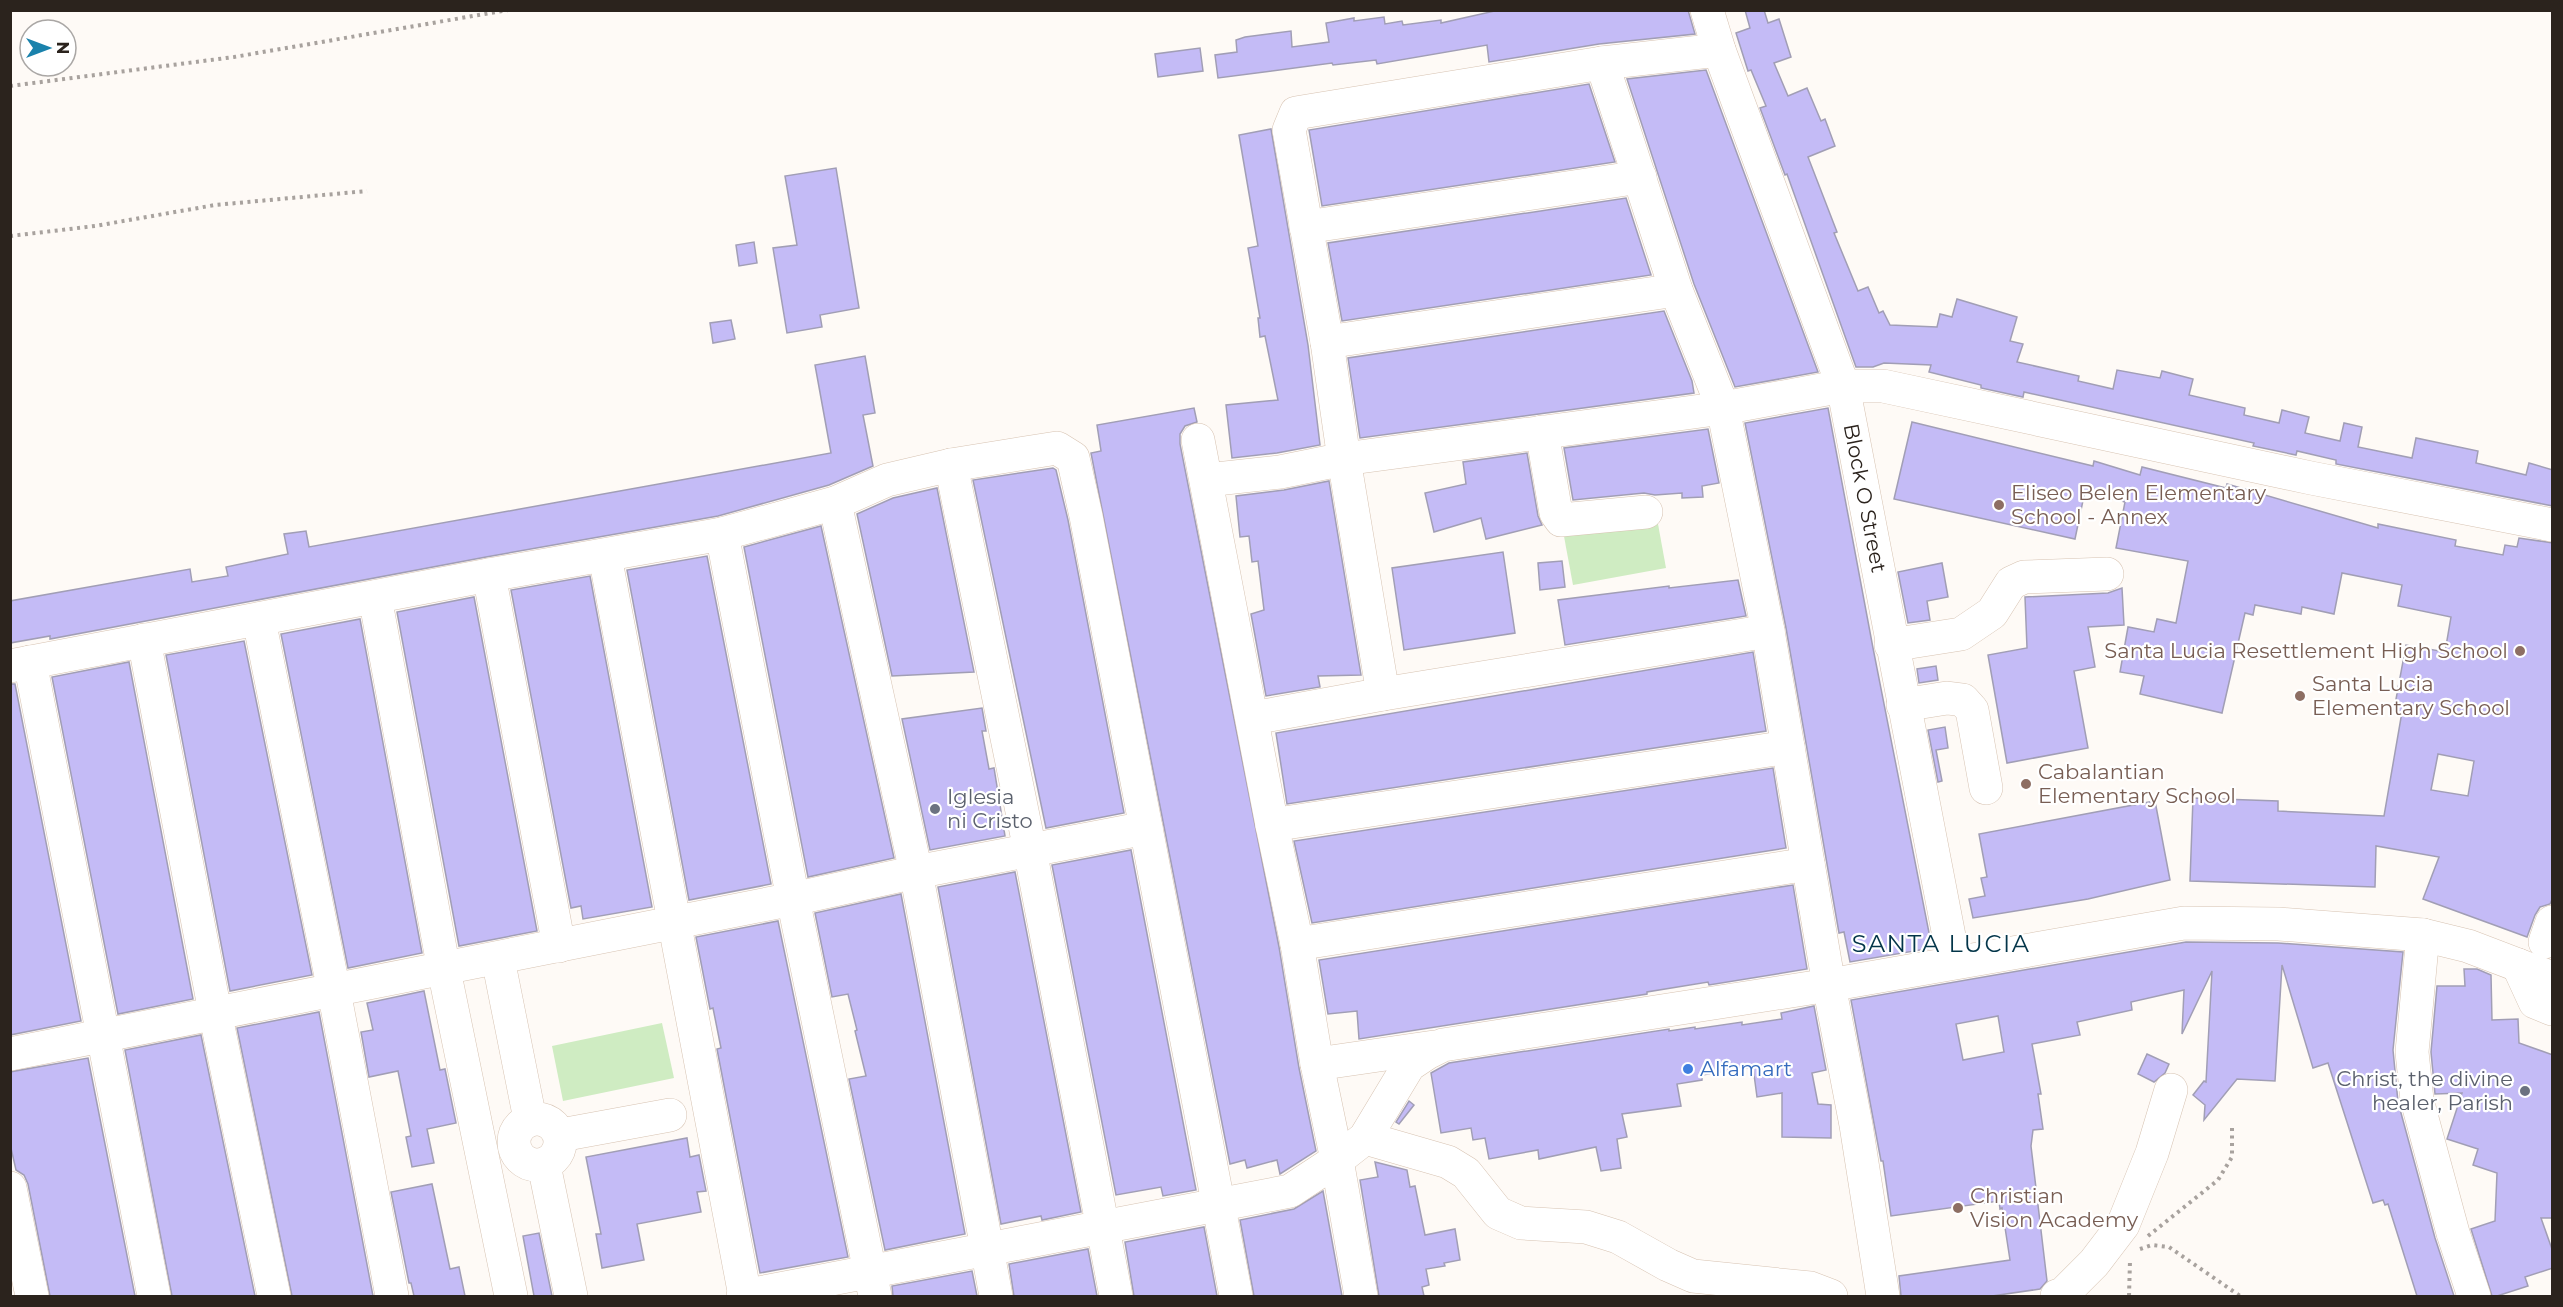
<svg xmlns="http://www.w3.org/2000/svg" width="2563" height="1307" viewBox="0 0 2563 1307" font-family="Montserrat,sans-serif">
  <rect width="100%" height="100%" fill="#fefaf6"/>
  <!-- green -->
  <g fill="#cfecc2">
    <path d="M1656 513 1666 568 1573 585 1563 531Z"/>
    <path d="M662 1023 674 1078 563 1101 552 1046Z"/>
  </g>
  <!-- building -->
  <g fill="#c4bbf6" stroke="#a19eb5" stroke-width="1.5" fill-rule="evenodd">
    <path d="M1499 10H1688L1695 34 1599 44 1489 62 1487 45 1377 64 1376 60 1333 65 1332 63 1218 78 1215 55 1237 52 1236 40 1245 37 1291 31 1292 47 1329 42 1326 23 1354 18V21L1384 17 1385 24 1402 21 1403 25 1441 20V23Z"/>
    <path d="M1745 10H1764L1768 23 1779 19 1791 57 1774 63 1788 96 1807 88 1821 121 1825 119 1835 146 1808 157 1837 232 1834 233 1858 291 1868 287 1879 313 1883 311 1890 325 1937 327 1940 314 1952 317 1957 299 2017 317 2010 341 2023 344 2017 362 2079 376 2078 381 2113 389 2117 370 2160 378 2162 371 2193 379 2189 395 2245 408 2244 415 2279 423 2282 410 2309 417 2305 433 2340 441 2344 423 2362 427 2358 447 2412 458 2416 438 2478 451 2476 463 2526 475 2529 463 2553 470V506L2336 464V460L2297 451 2296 455 2253 446 2254 443 2024 392 2023 397 1981 388V385L1929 372 1931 365 1884 363 1873 367H1856L1787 174 1785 175 1760 108 1766 106 1751 70 1748 71 1736 33 1750 28Z"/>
    <path d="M1200 48 1203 71 1158 77 1155 54Z"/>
    <path d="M1706 70 1818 372 1735 387 1694 284 1627 79Z"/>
    <path d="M1589 84 1615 162 1322 206 1309 130Z"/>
    <path d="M1271 129 1308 345 1320 445 1277 453 1232 458 1226 405 1278 400 1265 336 1260 337 1258 318H1260L1248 248 1258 246 1239 135Z"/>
    <path d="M836 168 859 308 820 315 822 327 787 333 773 248 797 245 785 176Z"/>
    <path d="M1626 198 1651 275 1342 321 1328 243Z"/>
    <path d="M754 242 757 263 739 266 736 245Z"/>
    <path d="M1664 311 1692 381 1694 393 1360 438 1348 358Z"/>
    <path d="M731 320 735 339 713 343 710 323Z"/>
    <path d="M865 356 875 413 863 415 873 466 829 485 718 516 486 557 50 639V636L10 643V601L190 569 192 582 228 576 226 567 288 554 284 534 306 531 309 547 831 453 815 365Z"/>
    <path d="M1194 408 1197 422 1185 426 1180 434V444L1279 947 1299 1068 1316 1151 1280 1174 1277 1160 1247 1168 1245 1160 1230 1164 1091 453 1101 451 1097 425Z"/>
    <path d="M1828 408 1873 648 1932 948 1850 962 1844 932 1839 933 1786 628 1745 423Z"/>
    <path d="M1912 422 2093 466 2094 461 2140 475 2142 467 2226 488 2227 484 2378 528V524L2456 540 2455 546 2503 555 2505 545 2517 547 2519 538 2553 543V897L2550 904 2540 907 2535 915 2527 937 2423 899 2439 857 2376 846 2375 887 2190 881 2193 798 2278 801V811L2384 816 2402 712 2394 710 2406 645 2445 652 2451 617 2398 606 2402 585 2342 573 2334 614 2302 607 2301 614 2255 605 2253 615 2245 613 2222 713 2140 694 2144 676 2120 672 2128 627 2154 632 2157 619 2176 623 2188 561 2116 548 2125 502 2085 491 2075 539 1894 499ZM2438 754 2474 761 2468 796 2431 790Z"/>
    <path d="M1708 429 1719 483 1702 486 1703 497 1682 498V493L1655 495 1644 493 1573 500 1564 448Z"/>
    <path d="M1527 453 1538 516 1542 525 1486 539 1481 518 1434 532 1425 493 1466 484 1463 462Z"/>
    <path d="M1053 468 1056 470 1068 520 1124 813 1046 828 973 480Z"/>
    <path d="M1329 481 1361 675 1318 676 1320 687 1266 696 1251 614 1264 610 1258 561 1252 562 1249 536 1240 537 1236 496 1284 490Z"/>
    <path d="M937 488 974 672 892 676 857 514 893 498Z"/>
    <path d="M821 526 894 858 808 877 744 547Z"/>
    <path d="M1503 552 1515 633 1404 650 1392 568Z"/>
    <path d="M707 556 771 884 689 900 627 570Z"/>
    <path d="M1562 561 1565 587 1540 590 1538 563Z"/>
    <path d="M1942 563 1948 597 1927 601 1930 620 1908 623 1898 572Z"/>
    <path d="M590 576 652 907 583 919 581 906 571 908 511 590Z"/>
    <path d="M1738 580 1746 616 1565 645 1558 600 1669 586V588Z"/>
    <path d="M2122 588 2124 625 2088 627 2095 667 2074 671 2088 748 2007 763 1988 655 2027 648 2025 597 2108 593Z"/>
    <path d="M474 597 537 931 459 946 397 612Z"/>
    <path d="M360 619 422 953 348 968 281 634Z"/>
    <path d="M244 641 312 975 230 991 166 655Z"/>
    <path d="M1753 652 1766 731 1287 804 1276 733Z"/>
    <path d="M129 662 193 999 118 1014 52 677Z"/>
    <path d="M1936 666 1938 680 1919 683 1917 669Z"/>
    <path d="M10 684H15L81 1021 10 1035Z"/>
    <path d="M982 708 986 731H982L989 769 994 768 1005 836 930 850 902 719Z"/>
    <path d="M1945 727 1948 748 1936 750 1942 781 1938 782 1928 730Z"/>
    <path d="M1773 768 1786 848 1312 923 1294 841Z"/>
    <path d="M2155 801 2170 880 2088 899 1973 918 1969 899 1985 896 1981 878 1987 877 1979 834Z"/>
    <path d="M1131 850 1196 1190 1163 1196 1161 1187 1116 1195 1052 865Z"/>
    <path d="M1015 872 1081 1212 1042 1220 1041 1216 1001 1224 938 887Z"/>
    <path d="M1793 885 1807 969 1709 985 1708 982 1647 992V994L1359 1039 1357 1011 1328 1014 1319 960Z"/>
    <path d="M901 894 965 1234 885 1250 849 1079 866 1076 855 1031 857 1030 848 994 832 997 815 913Z"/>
    <path d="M778 921 848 1257 760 1273 717 1049 721 1048 713 1008 710 1009 696 937Z"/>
    <path d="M2186 942 2278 943 2403 952 2393 1050 2398 1102 2435 1238 2454 1296H2417L2388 1204 2385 1205 2383 1200 2373 1203 2328 1063 2313 1068 2282 965 2275 1081 2237 1079 2204 1120 2205 1105 2193 1095 2204 1081 2206 1082 2212 971 2182 1034 2184 990 2131 1002 2132 1010 2077 1022 2080 1035 2032 1044 2041 1094H2038L2043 1129 2033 1130 2031 1146 2047 1281 2040 1289 1992 1296H1901L1899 1276 2010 1260 2002 1208 2000 1209 1999 1201 1891 1216 1883 1161H1881L1851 1000ZM1998 1016 2004 1052 1963 1060 1956 1024Z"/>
    <path d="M2464 969H2477L2491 975 2492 1020 2518 1019 2519 1043 2553 1055V1218H2541L2553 1252V1268L2525 1277 2528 1286 2497 1296H2492L2471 1229 2495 1221 2497 1173 2473 1165 2478 1149 2447 1139 2462 1093 2435 1094 2431 1052 2437 986H2465Z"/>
    <path d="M424 991 440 1070 445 1069 456 1123 427 1129 434 1163 412 1167 406 1137 411 1136 398 1071 369 1077 361 1032 373 1030 367 1003Z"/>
    <path d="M1814 1006 1826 1070 1812 1073 1818 1104 1831 1105V1138L1782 1137V1093L1757 1097 1753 1067 1702 1075V1080L1677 1084 1681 1106 1622 1114 1627 1137 1617 1139 1621 1168 1601 1171 1596 1147 1539 1159 1538 1150 1489 1159 1485 1138 1473 1140 1471 1128 1441 1133 1431 1073 1449 1063 1669 1029V1031L1695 1027V1029L1742 1022V1025L1782 1019 1781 1013Z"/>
    <path d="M319 1012 373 1296H292L237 1028Z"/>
    <path d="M201 1035 255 1296H172L125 1050Z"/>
    <path d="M2147 1054 2169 1064 2165 1073 2154 1082 2138 1074Z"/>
    <path d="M88 1058 135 1296H50L28 1184 24 1175 16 1170 10 1144V1072Z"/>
    <path d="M1409 1101 1414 1105 1399 1124 1396 1122Z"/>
    <path d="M687 1138 690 1157 699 1155 706 1191 697 1192 701 1212 637 1224 644 1260 602 1268 596 1234H601L586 1157Z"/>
    <path d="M1375 1162 1407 1170 1410 1187 1415 1186 1425 1235 1455 1229 1460 1260 1444 1263 1445 1266 1426 1269 1429 1285 1422 1287 1424 1296H1379L1360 1180 1378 1177Z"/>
    <path d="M432 1184 450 1269 459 1267 465 1296H414L411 1283H409L391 1192Z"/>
    <path d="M1323 1191 1342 1296H1254L1240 1220 1294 1209Z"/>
    <path d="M1204 1227 1217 1296H1134L1125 1242Z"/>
    <path d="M539 1233 552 1296H534L523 1236Z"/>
    <path d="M1088 1249 1097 1296H1014L1009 1264Z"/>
    <path d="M972 1271 977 1296H893L892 1286Z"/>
  </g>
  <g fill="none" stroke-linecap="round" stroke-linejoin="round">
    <defs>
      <g id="minor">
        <path id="s1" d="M1707 10 1719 50 1843 386 1954 962"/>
        <path d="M1602 63 1676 290 1723 408 1768 631 1829 985 1856 1125 1883 1296"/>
        <path d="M1306 227 1640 177"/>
        <path d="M1327 342 1676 290"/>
        <path d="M1542 432 1556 513 1561 520 1646 512"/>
        <path d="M1198 440 1272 825 1297 944 1317 1064 1337 1160 1361 1296"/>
        <path d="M951 465 1030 850 1116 1296"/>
        <path d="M1207 480 1280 472 1344 459 1723 408 1843 386H1883L2311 478 2552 525"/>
        <path d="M835 503 916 872 996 1296"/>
        <path d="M722 534 793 899 875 1296"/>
        <path d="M605 556 745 1296"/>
        <path d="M489 575 559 946"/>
        <path d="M375 597 444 970 511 1296"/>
        <path d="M259 620 334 991 392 1296"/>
        <path d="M144 640 215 1012 274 1296"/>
        <path d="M1891 645 1961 634 1992 613 2011 583 2024 577 2107 574"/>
        <path d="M30 662 154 1296"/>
        <path d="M10 666 489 575 722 534 835 503 887 480 951 465 1057 448 1073 458 1086 516 1236 1296"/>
        <path d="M1383 694 1344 459 1327 342 1289 130 1296 113 1308 111 1602 63 1719 50"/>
        <path d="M1903 705 1947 698 1963 700 1972 710 1986 788"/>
        <path d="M1253 718 1383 694 1768 631"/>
        <path d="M1272 825 1788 747"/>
        <path d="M2423 935 2412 1052 2417 1100 2453 1233 2474 1296"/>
        <path d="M2545 942 2552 922"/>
        <path d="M1297 944 1808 864"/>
        <path d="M498 959 530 1119"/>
        <path d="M2518 965 2535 1002 2552 1009"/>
        <path d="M10 1054 793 899 916 872 1146 828"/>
        <path d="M1317 1064 1434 1047"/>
        <circle cx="537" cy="1142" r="23"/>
        <path d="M561 1135 670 1115"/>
        <path d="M1365 1138 1448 1162 1466 1173 1498 1213 1521 1223 1586 1227 1618 1237 1668 1265 1693 1276 1810 1288 1831 1296"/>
        <path d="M544 1165 571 1296"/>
        <path d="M10 1188 32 1296"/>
        <path d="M743 1296 1290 1191 1337 1160 1365 1138 1409 1065 1427 1053 1443 1045 1829 985 2184 923 2279 924 2423 935 2468 946 2552 978"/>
        <path d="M2057 1296 2063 1294 2094 1263 2123 1225 2152 1153 2171 1090"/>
      </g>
    </defs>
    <!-- minor casing -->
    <use href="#minor" stroke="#d7c3b2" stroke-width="34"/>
    <!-- path -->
    <g stroke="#a8a29e" stroke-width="4" stroke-dasharray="3 4.5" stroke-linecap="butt">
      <path d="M10 86 234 57 508 10"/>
      <path d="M10 236 95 226 215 205 367 191"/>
      <path d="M2148 1236 2218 1180 2232 1157V1124"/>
      <path d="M2140 1249 2152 1245 2169 1247 2240 1296"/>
      <path d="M2129 1296 2130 1261"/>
    </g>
    <!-- minor -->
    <use href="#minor" stroke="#fff" stroke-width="33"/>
  </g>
  <!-- markers -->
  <g fill="#8d6e63" stroke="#fff" stroke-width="2">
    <circle cx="1999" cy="505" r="6"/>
    <circle cx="2520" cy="651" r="6"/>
    <circle cx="2300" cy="696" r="6"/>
    <circle cx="2026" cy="784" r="6"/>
    <circle cx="1958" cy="1208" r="6"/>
  </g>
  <g fill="#6b7280" stroke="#fff" stroke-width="2">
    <circle cx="935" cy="809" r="6"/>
    <circle cx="2525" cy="1091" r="6"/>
  </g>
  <circle fill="#3f7fe0" stroke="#fff" stroke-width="2" cx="1688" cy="1069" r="6"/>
  <g text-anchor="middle" stroke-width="4.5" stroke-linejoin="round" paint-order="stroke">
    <!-- education labels -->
    <g font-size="21" fill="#785e54" stroke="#fff" text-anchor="start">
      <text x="2011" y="500">Eliseo Belen Elementary<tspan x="2011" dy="24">School - Annex</tspan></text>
      <text x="2508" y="658" text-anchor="end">Santa Lucia Resettlement High School</text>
      <text x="2312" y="691">Santa Lucia<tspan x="2312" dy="24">Elementary School</tspan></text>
      <text x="2038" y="779">Cabalantian<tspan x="2038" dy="24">Elementary School</tspan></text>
      <text x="1970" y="1203">Christian<tspan x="1970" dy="24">Vision Academy</tspan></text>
    </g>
    <!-- street labels -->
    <g font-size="21" fill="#2b231d" stroke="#fff">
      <text dy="7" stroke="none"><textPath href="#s1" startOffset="514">Block O Street</textPath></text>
    </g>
    <!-- worship labels -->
    <g font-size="21" fill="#5b616d" stroke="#fff" text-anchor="start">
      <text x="947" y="804">Iglesia<tspan x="947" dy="24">ni Cristo</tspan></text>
      <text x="2513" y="1086" text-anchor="end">Christ, the divine<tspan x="2513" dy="24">healer, Parish</tspan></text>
    </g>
    <!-- shop labels -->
    <g font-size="21" fill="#366cbe" stroke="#fff" text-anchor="start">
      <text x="1700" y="1076">Alfamart</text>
    </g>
    <!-- quarter labels -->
    <g font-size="24" letter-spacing="1.5" fill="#033549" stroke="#fff">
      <text x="1941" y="952">SANTA LUCIA</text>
    </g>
  </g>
  <!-- border -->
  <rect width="2563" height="1307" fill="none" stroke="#2b231d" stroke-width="24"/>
  <!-- north arrow -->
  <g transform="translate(48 48) rotate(90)"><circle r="28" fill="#ffffff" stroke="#aaa7a5" stroke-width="1.5"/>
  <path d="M0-4.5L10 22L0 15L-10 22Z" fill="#1a82ac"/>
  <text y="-9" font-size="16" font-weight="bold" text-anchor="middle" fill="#2b231d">N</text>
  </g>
</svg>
